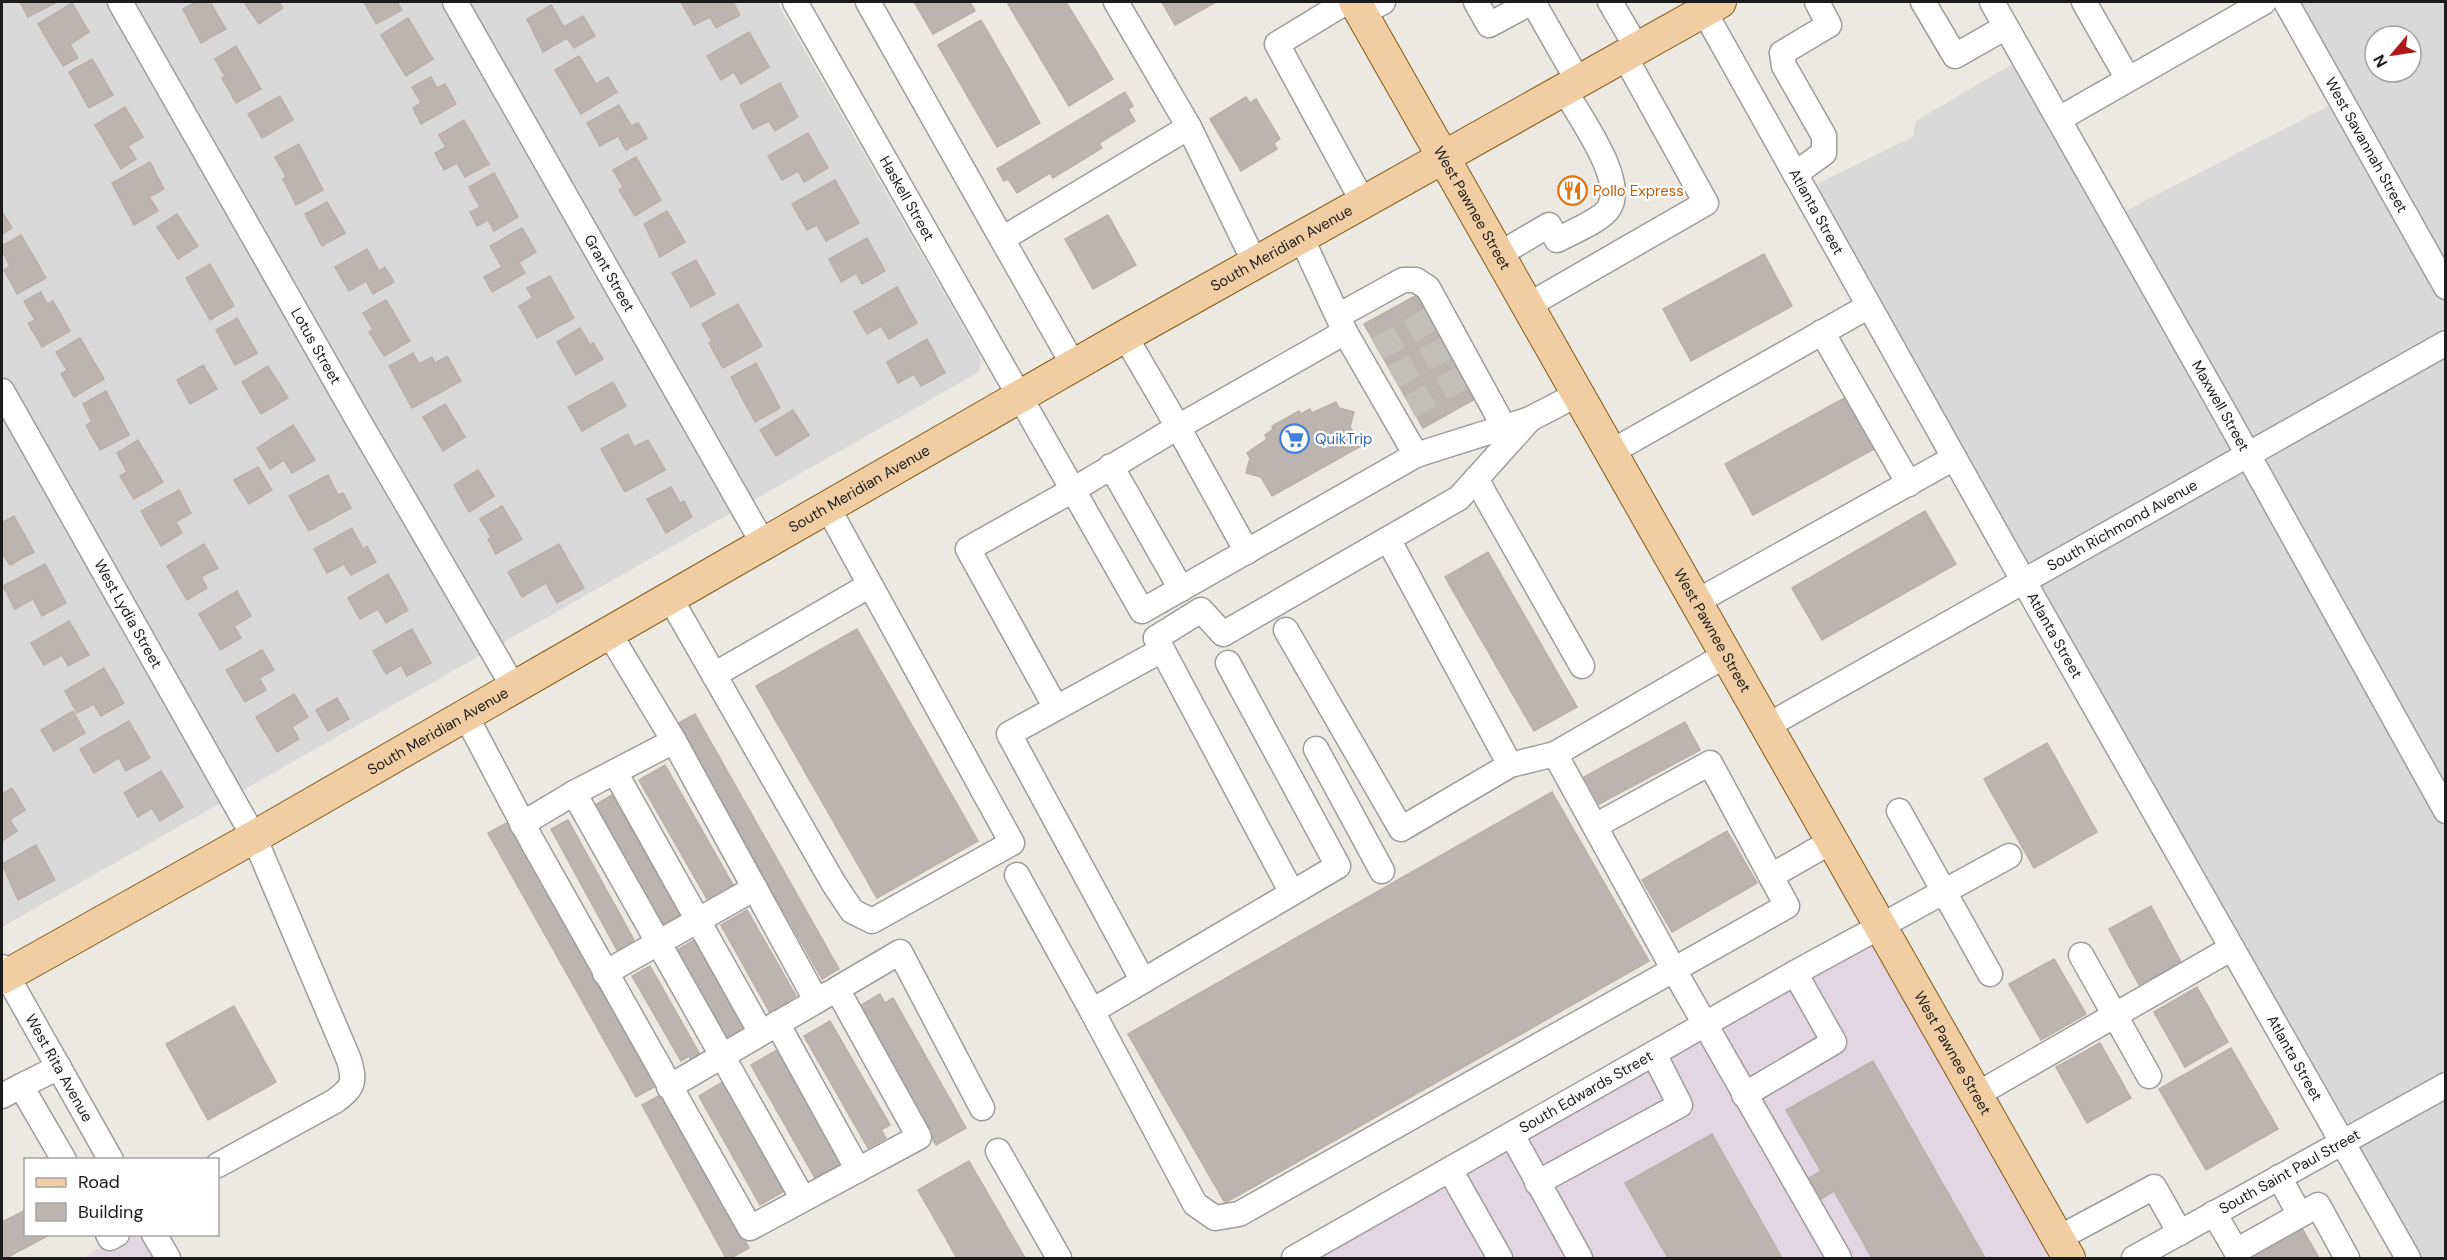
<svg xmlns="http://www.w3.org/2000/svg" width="2447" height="1260" viewBox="0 0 2447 1260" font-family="'DM Sans',sans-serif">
  <rect width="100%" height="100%" fill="#ece8e2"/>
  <!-- residential -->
  <g fill="#d9d9d9" fill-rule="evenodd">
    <path d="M2 2H777L977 351 981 361 979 372 2 927Z"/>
    <path d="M2285 2H2445V1258H2407L1804 190 1913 137 1916 121 2024 57 2114 217 2340 100ZM2375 36H2411V72H2375Z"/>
  </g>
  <!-- industrial -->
  <g fill="#e4d5e2">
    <path d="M1880 926 2067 1258H1296Z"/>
    <path d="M124 1234 154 1235 167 1258H83Z"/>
  </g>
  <!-- building -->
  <g fill="#bbb4b0" stroke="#bbafa7" stroke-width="1.5">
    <path d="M20 2H57L28 17Z"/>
    <path d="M196 2H210L226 29 201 43 183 9Z"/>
    <path d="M249 2H279L283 8 259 24 245 4Z"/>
    <path d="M364 2H397L402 10 376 24Z"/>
    <path d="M681 2H733L740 15 716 28 710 17 694 25Z"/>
    <path d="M914 2H970L975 11 933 34Z"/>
    <path d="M1011 2H1066L1113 79 1069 106 1008 4Z"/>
    <path d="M1162 2H1216L1175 25Z"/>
    <path d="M72 3 89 32 70 44 78 58 63 66 38 24Z"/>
    <path d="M551 5 564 27 583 16 595 36 574 48 567 38 543 52 527 19Z"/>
    <path d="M408 18 433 59 406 76 381 35Z"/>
    <path d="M981 20 1040 123 997 147 938 45Z"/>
    <path d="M749 32 769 67 741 84 734 72 721 80 707 56Z"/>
    <path d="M236 46 261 89 236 103 222 78 225 76 215 59Z"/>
    <path d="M579 56 596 84 608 77 617 92 581 114 555 70Z"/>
    <path d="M92 59 113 95 89 108 69 72Z"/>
    <path d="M431 77 437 88 445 84 456 104 421 124 413 108 421 103 412 87Z"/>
    <path d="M780 83 798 117 775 131 769 121 753 129 740 105Z"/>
    <path d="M1125 92 1133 106 1128 109 1135 121 1099 143 1102 148 1053 178 1050 173 1017 193 1008 179 1004 181 997 169Z"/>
    <path d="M280 96 293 120 262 138 248 114Z"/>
    <path d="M1246 97 1250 103 1256 99 1280 139 1274 143 1277 149 1241 171 1210 119Z"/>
    <path d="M619 105 631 126 638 123 647 138 626 150 618 136 600 146 587 123Z"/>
    <path d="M125 107 143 137 128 146 136 159 121 169 95 125Z"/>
    <path d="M464 120 489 164 465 177 457 163 444 170 435 153 446 147 439 135Z"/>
    <path d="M808 133 828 168 804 182 798 171 782 180 768 156Z"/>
    <path d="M299 144 323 190 296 205 283 179 286 177 275 157Z"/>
    <path d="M636 157 661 200 635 216 619 190 623 187 613 170Z"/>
    <path d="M150 162 164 189 149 197 158 211 134 225 112 183Z"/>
    <path d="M494 173 518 217 494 231 488 220 477 226 470 212 480 207 469 187Z"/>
    <path d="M835 180 859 223 826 241 817 225 807 230 792 204Z"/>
    <path d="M327 202 345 233 322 246 305 214Z"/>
    <path d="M667 211 685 242 660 257 644 224Z"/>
    <path d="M2 212 12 228 2 234Z"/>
    <path d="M177 214 198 246 178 259 157 227Z"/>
    <path d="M1108 215 1136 265 1093 289 1065 239Z"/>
    <path d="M522 228 536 252 519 262 525 273 492 292 484 277 502 267 490 246Z"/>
    <path d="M21 235 46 278 17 294 4 270 10 266 2 250V246Z"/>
    <path d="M867 238 885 271 862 284 856 273 841 282 829 259Z"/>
    <path d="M367 249 379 271 385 267 394 282 373 294 366 281 349 291 335 267Z"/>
    <path d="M1764 254 1792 306 1691 361 1663 309Z"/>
    <path d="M696 260 715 294 691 307 672 273Z"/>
    <path d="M210 264 234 306 210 320 186 278Z"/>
    <path d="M550 276 574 318 537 338 519 306 533 298 527 288Z"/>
    <path d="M897 287 917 323 889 339 881 326 867 334 854 312Z"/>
    <path d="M41 292 47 304 53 301 70 331 42 347 28 323 35 320 24 301Z"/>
    <path d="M1417 295 1475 399 1423 428 1364 324Z"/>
    <path d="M386 300 410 341 384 356 369 332 373 329 363 313Z"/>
    <path d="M738 304 762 346 723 368 709 343 712 341 702 324Z"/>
    <path d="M237 318 257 353 235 365 216 330Z"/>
    <path d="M580 328 590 345 593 343 603 359 576 375 557 342Z"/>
    <path d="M80 338 104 379 74 397 61 374 67 370 56 352Z"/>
    <path d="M927 339 945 373 921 386 914 374 898 383 887 362Z"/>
    <path d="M413 353 419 364 432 357 435 363 447 356 461 381 412 408 389 366Z"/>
    <path d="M756 363 780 408 755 422 731 377Z"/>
    <path d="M203 365 217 389 190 404 177 380Z"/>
    <path d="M268 366 288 398 261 414 242 382Z"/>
    <path d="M613 382 626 406 582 431 568 407Z"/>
    <path d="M106 391 129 435 100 450 86 425 92 422 83 404Z"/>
    <path d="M1848 396 1876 448 1753 515 1725 464Z"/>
    <path d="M1336 402 1339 408 1354 412 1350 427 1361 446 1272 496 1261 477 1246 473 1250 458 1247 453 1267 439 1265 435 1273 429 1272 426 1299 411 1301 414 1310 409 1312 413Z"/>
    <path d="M445 404 465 437 443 451 423 417Z"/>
    <path d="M793 410 809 435 776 456 760 430Z"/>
    <path d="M293 425 315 460 292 473 284 460 270 469 257 448Z"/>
    <path d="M628 434 634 447 648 440 665 470 625 492 601 449Z"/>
    <path d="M138 440 163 482 134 499 120 476 127 472 117 453Z"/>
    <path d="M258 467 272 490 249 504 234 480Z"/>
    <path d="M478 470 494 496 469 512 454 485Z"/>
    <path d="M328 475 338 495 343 493 351 508 309 531 289 496Z"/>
    <path d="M671 487 680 503 684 501 692 517 666 533 647 499Z"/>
    <path d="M179 490 191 513 176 522 182 533 161 546 141 511Z"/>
    <path d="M502 506 522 539 496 554 488 539 491 537 480 519Z"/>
    <path d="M1925 511 1956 564 1822 640 1792 588Z"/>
    <path d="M14 516 34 552 10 565 2 553V523Z"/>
    <path d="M352 528 363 549 367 546 376 562 351 575 344 564 327 573 314 549Z"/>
    <path d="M204 544 218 568 201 577 207 588 187 600 167 566Z"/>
    <path d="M559 544 584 588 557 603 546 583 522 597 508 572Z"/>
    <path d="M1488 552 1577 707 1534 731 1445 577Z"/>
    <path d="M45 564 66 603 42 616 33 599 15 609 3 586Z"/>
    <path d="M388 574 408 610 386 623 378 609 360 619 348 598Z"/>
    <path d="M237 591 251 616 234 626 241 638 220 650 199 614Z"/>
    <path d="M69 621 89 655 68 666 62 655 44 665 31 643Z"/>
    <path d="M412 629 431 663 407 676 401 665 386 674 373 651Z"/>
    <path d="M857 629 978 841 877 898 756 686Z"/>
    <path d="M262 650 274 670 259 678 266 690 245 702 226 670Z"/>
    <path d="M104 668 124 703 101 716 94 704 77 713 65 691Z"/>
    <path d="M294 694 308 717 292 727 299 739 277 752 256 717Z"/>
    <path d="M337 698 349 719 328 731 316 710Z"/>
    <path d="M73 711 85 733 54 751 41 730Z"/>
    <path d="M695 714 839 969 822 979 677 724Z"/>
    <path d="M129 721 150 758 126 771 119 758 94 773 80 749Z"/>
    <path d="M1685 722 1700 750 1599 804 1584 777Z"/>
    <path d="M2047 743 2097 832 2034 868 1984 779Z"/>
    <path d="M665 765 733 885 707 899 639 780Z"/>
    <path d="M161 771 183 807 160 821 152 808 138 817 124 793Z"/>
    <path d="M12 788 25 810 10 820 17 831 2 841V794Z"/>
    <path d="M1552 792 1649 961 1225 1203 1128 1034Z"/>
    <path d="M612 795 680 915 663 924 595 805Z"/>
    <path d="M568 820 634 940 617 950 551 829Z"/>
    <path d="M510 821 658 1085 636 1097 488 833Z"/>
    <path d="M1727 831 1757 883 1672 932 1642 880Z"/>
    <path d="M36 845 55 880 18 900 2 864Z"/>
    <path d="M2151 906 2181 962 2139 985 2109 929Z"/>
    <path d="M747 910 796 996 787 1001 792 1010 774 1020 721 925Z"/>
    <path d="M694 940 748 1035 730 1045 677 950Z"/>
    <path d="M2054 959 2086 1014 2041 1040 2009 984Z"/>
    <path d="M650 966 703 1060 694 1065 689 1056 681 1061 632 976Z"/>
    <path d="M2197 987 2228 1042 2185 1067 2154 1012Z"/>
    <path d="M880 994 885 1003 893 998 966 1128 936 1145 858 1007Z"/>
    <path d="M234 1006 276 1082 208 1120 166 1044Z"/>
    <path d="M830 1021 890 1125 881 1130 886 1138 868 1148 804 1036Z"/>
    <path d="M2100 1043 2131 1098 2087 1123 2056 1067Z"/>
    <path d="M2231 1048 2278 1129 2206 1170 2159 1089Z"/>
    <path d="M777 1050 841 1163 815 1178 751 1065Z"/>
    <path d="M1873 1061 1985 1258H1872L1834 1191 1821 1199 1809 1178 1821 1171 1786 1110Z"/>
    <path d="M724 1081 786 1190 760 1205 699 1096Z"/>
    <path d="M664 1093 749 1248 731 1258H726L642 1105Z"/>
    <path d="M1712 1134 1782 1258H1668L1625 1183Z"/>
    <path d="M969 1161 1025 1258H957L918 1190Z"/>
    <path d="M26 1210V1234H51L6 1258H2V1222Z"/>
    <path d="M2302 1228 2319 1258H2249Z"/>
  </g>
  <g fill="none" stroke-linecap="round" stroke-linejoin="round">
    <!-- minor-tunnel -->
    <g stroke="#c2bfba" stroke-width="24" stroke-dasharray="24 12" stroke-linecap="butt">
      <path d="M1378 349 1431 319"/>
      <path d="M1393 377 1446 348"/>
      <path d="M1410 407 1463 377"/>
    </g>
    <defs>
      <g id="minor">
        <path id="s1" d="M120 2 358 420 514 688"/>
        <path id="s2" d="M455 2 764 545"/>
        <path id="s3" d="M795 2 1073 490 1178 427 1125 336"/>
        <path d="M868 2 1002 239 1189 127"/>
        <path d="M1116 2 1189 127 1255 263"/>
        <path d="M1346 2 1277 44 1363 202"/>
        <path d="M1476 2 1489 25 1532 2"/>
        <path d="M1533 2 1578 81"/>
        <path d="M1610 2 1637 48"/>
        <path d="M1923 2 1955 56 2006 27"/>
        <path id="s4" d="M1992 2 2227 417 2446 811"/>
        <path d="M2084 2 2128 79"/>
        <path id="s5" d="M2286 2 2446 287"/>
        <path id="s6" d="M1704 11 2002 543 2408 1258"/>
        <path d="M1362 13 1383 2"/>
        <path d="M2059 119 2264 2"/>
        <path d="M1795 174 1824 153V136L1784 66 1782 53 1829 25 1817 2"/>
        <path d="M1002 239 1074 366"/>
        <path d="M1498 255 1549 225 1557 240C1570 233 1602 220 1609 208 1627 180 1578 115 1564 89"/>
        <path d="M1527 306 1706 203 1624 55"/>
        <path d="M1338 316 1403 280H1416L1428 288 1504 427"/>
        <path d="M1345 332 1416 455 1530 419 1578 394"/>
        <path d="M1822 332 1909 484"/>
        <path id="s7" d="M2 391 254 837 349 1060C355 1082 354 1087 335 1101L218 1165"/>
        <path d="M1611 452 1869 306"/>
        <path d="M1111 466 1181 589"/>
        <path d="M1476 479 1582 666"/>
        <path d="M1388 539 1510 765"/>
        <path d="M1247 552 1178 427 1345 332 1301 237"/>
        <path d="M670 598 834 884 852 911 872 921 1012 843 828 508"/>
        <path d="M1696 602 1954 458"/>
        <path d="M1286 630 1401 829 1510 765 1555 754"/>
        <path d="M609 633 674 741"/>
        <path d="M1156 638 1201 610 1223 634 1459 498 1530 419"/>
        <path d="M1156 638 1292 893"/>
        <path d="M1726 655 1555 754 1674 970 1839 1258"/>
        <path d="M714 675 870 585"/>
        <path d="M1056 708 968 549 1073 490 1142 611 1416 455"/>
        <path d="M466 716 532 841 750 1228 919 1137 837 989 900 952 982 1108"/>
        <path id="s8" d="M1767 726 2446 343"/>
        <path d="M1316 749 1382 871"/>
        <path d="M615 772 761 1033"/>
        <path d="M574 793 674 741 816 1000"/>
        <path d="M1899 811 1990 974"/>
        <path d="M522 824 574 793 803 1199"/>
        <path d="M1017 875 1092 1011 1338 866 1228 663"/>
        <path d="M1771 876 1832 841"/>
        <path d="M2081 955 2149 1076"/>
        <path id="s9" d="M2 967 111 1160"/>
        <path d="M605 973 755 888"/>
        <path d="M1143 981 1009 734 1162 650"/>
        <path d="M1092 1011 1195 1204 1215 1218 1239 1214 1787 906 1710 763 1595 826"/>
        <path d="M777 1023 858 1170"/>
        <path d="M59 1067 21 1086 64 1160"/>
        <path d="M669 1087 830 993"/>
        <path d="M1744 1095 1834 1042 1795 973"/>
        <path d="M1976 1095 2232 948"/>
        <path d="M2 1096 21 1086"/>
        <path d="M1512 1135 1580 1258"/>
        <path d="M998 1151 1059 1258"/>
        <path d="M1450 1170 1500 1258"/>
        <path d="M2279 1177 2300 1215"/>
        <path d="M1537 1183 1680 1105 1654 1054"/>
        <path d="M2214 1213 2236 1251 2318 1205 2347 1258"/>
        <path d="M108 1234 110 1238 117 1234"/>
        <path d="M154 1234 168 1258"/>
        <path d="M2057 1239 2154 1187 2180 1233"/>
        <path id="s10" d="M1294 1258 1795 973 2009 856"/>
        <path id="s11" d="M2134 1258 2446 1085"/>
      </g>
      <g id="major">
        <path id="s12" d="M1355 2 2069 1258"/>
        <path id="s13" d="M2 978 254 837 1125 336 1720 2"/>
      </g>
    </defs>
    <!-- minor casing -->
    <use href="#minor" stroke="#9d9d9d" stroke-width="27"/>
    <!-- major casing -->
    <use href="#major" stroke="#815a12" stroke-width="34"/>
    <!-- minor -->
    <use href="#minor" stroke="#fff" stroke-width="24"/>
    <!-- major -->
    <use href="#major" stroke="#f0cda3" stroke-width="32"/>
  </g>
  <!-- icons -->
  <defs>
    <symbol id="restaurant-ring" viewBox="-11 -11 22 22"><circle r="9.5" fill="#fff" stroke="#e8710a" stroke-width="1.5"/><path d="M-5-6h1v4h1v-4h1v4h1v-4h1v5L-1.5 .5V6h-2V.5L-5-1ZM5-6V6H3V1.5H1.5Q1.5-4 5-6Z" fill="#e8710a"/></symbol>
    <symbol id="supermarket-ring" viewBox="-11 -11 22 22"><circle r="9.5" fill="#fff" stroke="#3f7fe0" stroke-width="1.5"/><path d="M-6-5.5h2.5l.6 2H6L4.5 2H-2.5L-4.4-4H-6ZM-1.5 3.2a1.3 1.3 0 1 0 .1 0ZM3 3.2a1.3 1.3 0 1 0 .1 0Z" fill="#3f7fe0"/></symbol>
  </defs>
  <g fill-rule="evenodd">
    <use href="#restaurant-ring" x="1556" y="174" width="33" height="33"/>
    <use href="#supermarket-ring" x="1278" y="422" width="33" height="33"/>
  </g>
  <g text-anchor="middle" stroke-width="4.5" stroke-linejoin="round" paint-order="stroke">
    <!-- street labels -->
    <g font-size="15" fill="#1c1c1c" stroke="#fff">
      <text dy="5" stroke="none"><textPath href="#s5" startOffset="164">West Savannah Street</textPath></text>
      <text dy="5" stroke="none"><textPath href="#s3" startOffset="226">Haskell Street</textPath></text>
      <text dy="5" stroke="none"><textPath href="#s12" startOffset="237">West Pawnee Street</textPath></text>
      <text dy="5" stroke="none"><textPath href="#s6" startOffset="230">Atlanta Street</textPath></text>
      <text dy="5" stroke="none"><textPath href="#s13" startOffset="1473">South Meridian Avenue</textPath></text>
      <text dy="5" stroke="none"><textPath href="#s2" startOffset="312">Grant Street</textPath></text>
      <text dy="5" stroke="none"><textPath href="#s1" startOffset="396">Lotus Street</textPath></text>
      <text dy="5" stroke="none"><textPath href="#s4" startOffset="464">Maxwell Street</textPath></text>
      <text dy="5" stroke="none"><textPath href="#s13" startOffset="987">South Meridian Avenue</textPath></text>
      <text dy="5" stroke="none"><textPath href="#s8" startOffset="408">South Richmond Avenue</textPath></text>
      <text dy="5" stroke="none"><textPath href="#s7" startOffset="256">West Lydia Street</textPath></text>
      <text dy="5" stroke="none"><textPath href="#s12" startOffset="723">West Pawnee Street</textPath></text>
      <text dy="5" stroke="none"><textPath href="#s6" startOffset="716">Atlanta Street</textPath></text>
      <text dy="5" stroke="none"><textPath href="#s13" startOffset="501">South Meridian Avenue</textPath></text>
      <text dy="5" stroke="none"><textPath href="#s12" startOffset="1209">West Pawnee Street</textPath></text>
      <text dy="5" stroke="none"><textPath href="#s6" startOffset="1202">Atlanta Street</textPath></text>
      <text dy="5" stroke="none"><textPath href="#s9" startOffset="116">West Rita Avenue</textPath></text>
      <text dy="5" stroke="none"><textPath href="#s10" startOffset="336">South Edwards Street</textPath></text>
      <text dy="5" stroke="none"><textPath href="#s11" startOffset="178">South Saint Paul Street</textPath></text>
    </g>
    <!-- food labels -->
    <g font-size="15" fill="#c56008" stroke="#fff" text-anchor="start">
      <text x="1593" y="196">Pollo Express</text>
    </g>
    <!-- shop labels -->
    <g font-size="15" fill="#366cbe" stroke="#fff" text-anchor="start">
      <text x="1315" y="444">QuikTrip</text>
    </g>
  </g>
  <!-- border -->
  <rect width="2447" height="1260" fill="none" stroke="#1c1c1c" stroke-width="6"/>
  <!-- legend -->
  <rect x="24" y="1158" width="195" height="78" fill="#ffffff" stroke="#a4a4a4" stroke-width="1.5"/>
  <rect x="36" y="1178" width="30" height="9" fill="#f0cda3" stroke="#a4a4a4" stroke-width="1.5"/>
  <text x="78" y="1188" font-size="18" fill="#1c1c1c">Road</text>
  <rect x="36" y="1203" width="30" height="18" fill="#bbb4b0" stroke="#a4a4a4" stroke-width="1.5"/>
  <text x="78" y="1218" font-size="18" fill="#1c1c1c">Building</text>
  <!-- north arrow -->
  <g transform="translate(2393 54) rotate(241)"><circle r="28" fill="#ffffff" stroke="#a4a4a4" stroke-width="1.5"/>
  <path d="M0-4.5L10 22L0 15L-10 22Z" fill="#af181b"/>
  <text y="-9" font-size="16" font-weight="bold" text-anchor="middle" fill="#1c1c1c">N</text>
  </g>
</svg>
